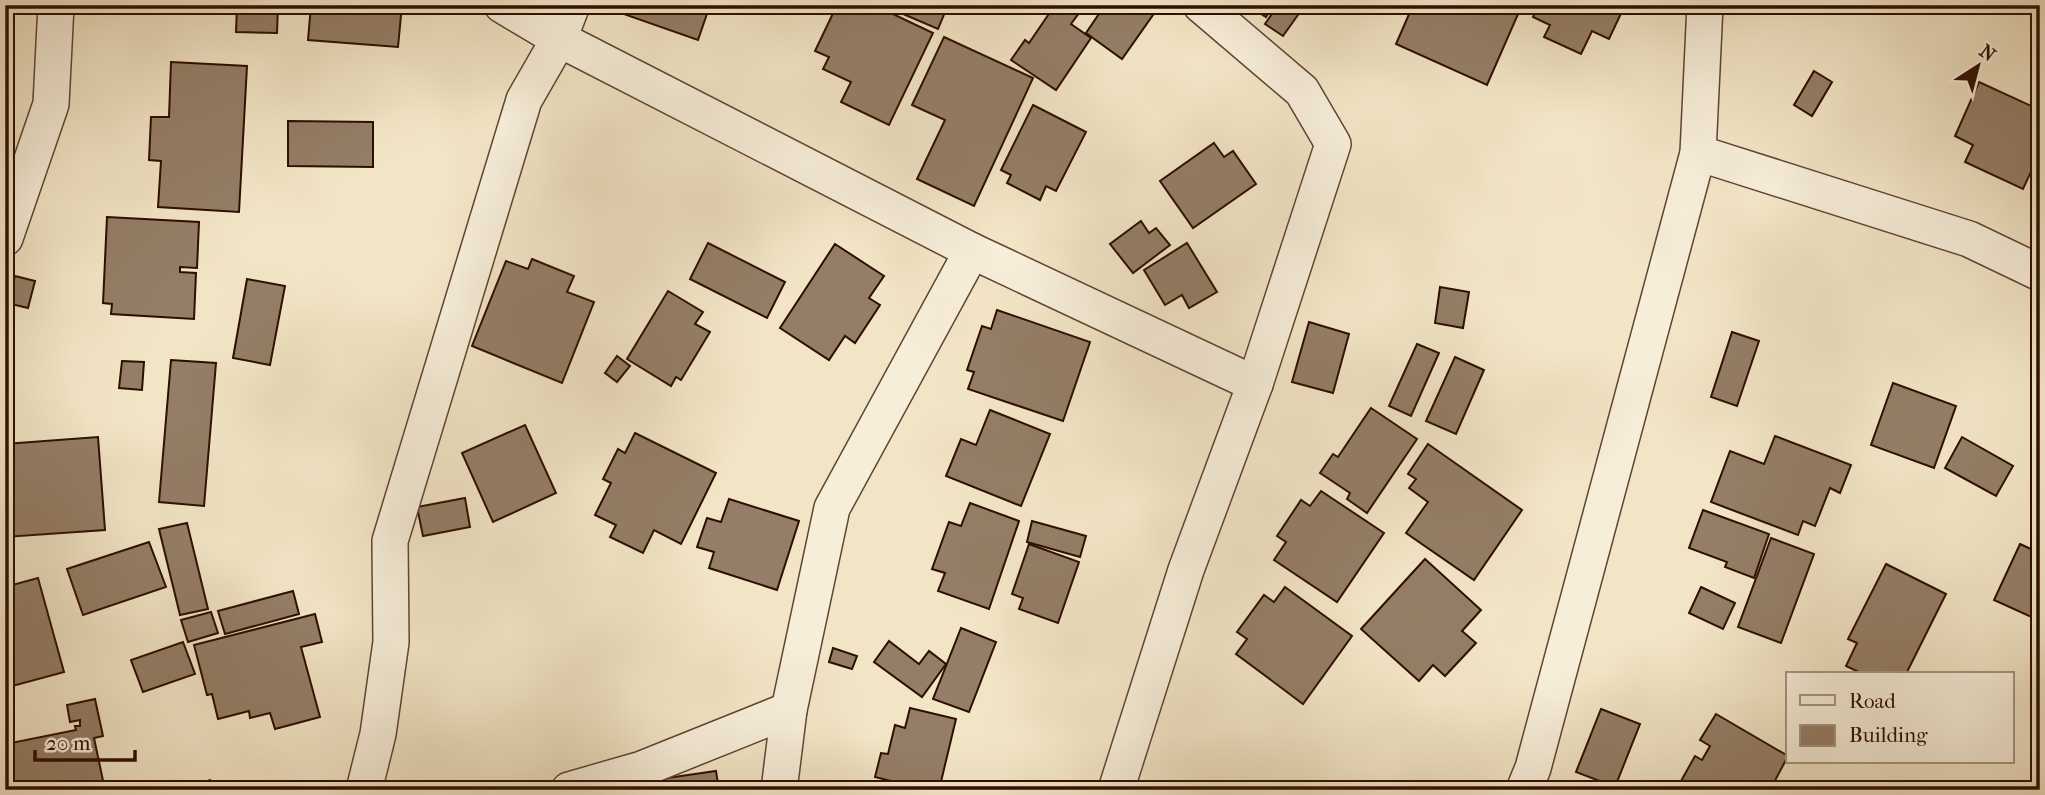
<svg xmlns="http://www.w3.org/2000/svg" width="2045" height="795" viewBox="0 0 2045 795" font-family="'IM FELL French Canon',serif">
  <rect width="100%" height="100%" fill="#f2e5c6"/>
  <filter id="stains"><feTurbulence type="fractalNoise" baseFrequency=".00286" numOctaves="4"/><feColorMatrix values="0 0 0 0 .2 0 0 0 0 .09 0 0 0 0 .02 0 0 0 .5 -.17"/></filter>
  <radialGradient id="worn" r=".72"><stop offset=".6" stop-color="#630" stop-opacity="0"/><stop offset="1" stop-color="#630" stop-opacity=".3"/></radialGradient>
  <!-- building -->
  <g fill="#947e67" stroke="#2e0e01" stroke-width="2">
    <path d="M237 5H278L277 33 236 32Z"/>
    <path d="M311 5H402L398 47 308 40Z"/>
    <path d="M617 5H710L698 40 615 11Z"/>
    <path d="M837 5H874L933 33 889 125 841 102 851 82 823 69 829 57 815 51Z"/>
    <path d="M882 5H948L938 29Z"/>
    <path d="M1055 5H1085L1071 24 1091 38 1056 90 1011 60 1025 40 1029 43Z"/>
    <path d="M1105 5H1160L1122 59 1086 33Z"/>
    <path d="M1247 5H1273L1266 17Z"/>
    <path d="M1278 5H1305L1283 36 1265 24Z"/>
    <path d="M1373 5H1392L1389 13Z"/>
    <path d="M1413 5H1522L1487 85 1396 44Z"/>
    <path d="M1538 5H1625L1609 39 1592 31 1581 54 1544 37 1550 25 1533 17Z"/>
    <path d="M944 37 1033 78 974 206 917 179 945 120 912 105Z"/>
    <path d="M171 62 247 66 239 212 158 207 161 161 149 160 151 117H169Z"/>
    <path d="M1814 71 1832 82 1812 116 1794 105Z"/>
    <path d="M1979 82 2040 110V152L2023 189 1965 162 1973 145 1955 136Z"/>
    <path d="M1033 105 1086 132 1056 191 1046 186 1040 200 1007 183 1011 175 1001 170Z"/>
    <path d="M288 121 373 122V167L288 166Z"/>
    <path d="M1214 143 1224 157 1233 151 1256 184 1193 228 1160 181Z"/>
    <path d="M107 217 199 222 197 268 180 267V272L196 273 194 319 111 314 112 304 103 303Z"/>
    <path d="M1141 221 1149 233 1156 228 1170 245 1133 273 1110 244Z"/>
    <path d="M708 243 785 282 767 318 690 279Z"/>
    <path d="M1187 243 1217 292 1189 308 1182 295 1165 305 1144 270Z"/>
    <path d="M835 244 884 276 869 298 880 305 855 343 845 336 829 360 780 328Z"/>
    <path d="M532 259 574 276 567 292 594 302 562 383 472 346 506 261 528 269Z"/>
    <path d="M15 276 35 281 28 308 7 303Z"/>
    <path d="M247 279 285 286 270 365 233 358Z"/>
    <path d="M1440 287 1469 292 1463 328 1435 323Z"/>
    <path d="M668 291 703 312 695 324 710 332 681 380 676 377 671 386 627 359Z"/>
    <path d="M997 310 1090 342 1063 421 968 389 974 372 967 370 982 326 991 329Z"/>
    <path d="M1309 322 1349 334 1333 393 1292 382Z"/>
    <path d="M5 328 13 330 11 348 5 347Z"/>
    <path d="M1732 332 1759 341 1737 406 1711 397Z"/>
    <path d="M1417 344 1439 353 1411 416 1389 406Z"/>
    <path d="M617 356 630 366 617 382 605 373Z"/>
    <path d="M1455 357 1484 370 1456 434 1426 421Z"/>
    <path d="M171 360 216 363 204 506 159 502Z"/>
    <path d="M122 361 144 362 142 390 119 388Z"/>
    <path d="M1893 383 1956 406 1934 468 1871 445Z"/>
    <path d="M1371 408 1417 439 1367 513 1347 499 1350 493 1320 473 1333 454 1338 457Z"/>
    <path d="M990 410 1050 434 1021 506 946 476 961 439 976 445Z"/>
    <path d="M2040 420V446L2031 443Z"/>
    <path d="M525 425 556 493 493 522 462 453Z"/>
    <path d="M635 433 716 473 681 544 654 530 643 553 610 537 616 525 595 515 611 483 603 479 618 449 625 453Z"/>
    <path d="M1775 436 1851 465 1840 493 1830 488 1815 526 1803 521 1798 535 1711 502 1730 451 1764 464Z"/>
    <path d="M98 437 105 530 5 537V444Z"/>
    <path d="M1962 437 2013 466 1996 496 1945 468Z"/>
    <path d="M1428 444 1522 510 1474 580 1406 533 1428 502 1409 488 1416 479 1408 474Z"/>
    <path d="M1321 491 1384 533 1337 602 1274 560 1286 542 1277 536 1301 500 1310 506Z"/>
    <path d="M465 498 470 527 423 536 417 507Z"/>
    <path d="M729 499 799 521 777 590 709 568 714 552 697 547 707 518 721 522Z"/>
    <path d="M970 503 1019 521 989 609 938 591 945 573 932 569 949 522 961 526Z"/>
    <path d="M1703 510 1769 534 1754 578 1725 567 1727 562 1689 548Z"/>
    <path d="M1032 521 1086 536 1080 557 1027 542Z"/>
    <path d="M187 523 208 609 180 615 159 529Z"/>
    <path d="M1771 538 1814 554 1781 643 1738 627Z"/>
    <path d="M149 542 166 587 83 615 67 569Z"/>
    <path d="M1029 544 1079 562 1058 623 1019 609 1023 598 1012 594Z"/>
    <path d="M2020 544 2040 553 2038 620 1994 600Z"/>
    <path d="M1425 559 1481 610 1462 631 1476 643 1445 676 1433 665 1419 681 1361 629Z"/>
    <path d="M1886 564 1946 594 1906 674H1863L1846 666 1857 643 1848 639Z"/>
    <path d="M38 578 64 672 5 688V587Z"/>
    <path d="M1285 587 1352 636 1303 704 1236 654 1247 639 1237 632 1264 595 1274 602Z"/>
    <path d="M1701 587 1735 603 1723 629 1689 613Z"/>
    <path d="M293 591 299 614 225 634 218 611Z"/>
    <path d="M211 612 218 633 188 642 181 620Z"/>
    <path d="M315 614 322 642 301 647 320 717 275 729 270 713 250 718 249 711 218 719 212 694 207 695 194 645Z"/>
    <path d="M961 628 996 642 969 712 933 699Z"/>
    <path d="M889 641 919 664 929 651 946 664 922 697 874 662Z"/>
    <path d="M183 642 195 674 143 692 131 660Z"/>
    <path d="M833 648 857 656 852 669 829 662Z"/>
    <path d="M95 699 103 736 94 738 105 790H16L6 744 76 730 75 726H80V720L70 722 67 705Z"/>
    <path d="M910 708 956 719 939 790H926L875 777 881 753 888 754 895 725 905 728Z"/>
    <path d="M1601 709 1640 724 1615 787 1576 772Z"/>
    <path d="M1716 714 1788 756 1770 790H1685L1688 785 1681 781 1695 756 1702 760 1710 746 1700 740Z"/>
    <path d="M716 771 719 790H654L653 780Z"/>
    <path d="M210 780 213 790H183Z"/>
  </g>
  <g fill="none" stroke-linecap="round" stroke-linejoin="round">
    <defs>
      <g id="minor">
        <path d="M502 5 559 39 972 251 1255 384"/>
        <path d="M1698 153 1969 239 2040 273"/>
        <path d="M5 238 51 104 56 5"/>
        <path d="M364 790 378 734 391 642 390 541 524 100 559 39 572 5"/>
        <path d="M569 790 642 769 789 710"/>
        <path d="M779 790 789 710 832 508 972 251"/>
        <path d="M1116 790 1186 570 1255 384 1333 144 1302 91 1201 5"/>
        <path d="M1524 790 1533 768 1698 153 1705 5"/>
      </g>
    </defs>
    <!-- minor casing -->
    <use href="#minor" stroke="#5f4432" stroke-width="38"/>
    <!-- minor -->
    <use href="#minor" stroke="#f7eeda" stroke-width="35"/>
  </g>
  <!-- margin -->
  <rect width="2045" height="795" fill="none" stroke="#f2e5c6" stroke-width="28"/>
  <rect x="7" y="7" width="2031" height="781" fill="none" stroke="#2e0e01" stroke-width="3.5"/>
  <rect x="14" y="14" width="2017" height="767" fill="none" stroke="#2e0e01" stroke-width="2"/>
  <!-- legend -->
  <rect x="1786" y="672" width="228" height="91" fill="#f7eeda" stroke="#a79483" stroke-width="2"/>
  <rect x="1800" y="695" width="35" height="10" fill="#f7eeda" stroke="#a79483" stroke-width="2"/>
  <text x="1849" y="708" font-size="21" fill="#2e0e01">Road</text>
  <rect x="1800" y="725" width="35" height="21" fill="#947e67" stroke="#a79483" stroke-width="2"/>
  <text x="1849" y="742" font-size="21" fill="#2e0e01">Building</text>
  <!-- north arrow -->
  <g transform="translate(1978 66) rotate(36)" stroke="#f7eeda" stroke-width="5" paint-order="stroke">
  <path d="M0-5L12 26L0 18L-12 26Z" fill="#2e0e01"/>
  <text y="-10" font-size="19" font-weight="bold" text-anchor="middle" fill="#2e0e01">N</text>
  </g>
  <!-- scale -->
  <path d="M35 750v10h100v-10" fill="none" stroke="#2e0e01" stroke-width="3.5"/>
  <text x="46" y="750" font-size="21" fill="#2e0e01" stroke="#f7eeda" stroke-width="5" paint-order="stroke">20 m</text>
  <rect width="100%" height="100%" filter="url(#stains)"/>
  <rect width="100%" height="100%" fill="url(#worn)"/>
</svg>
